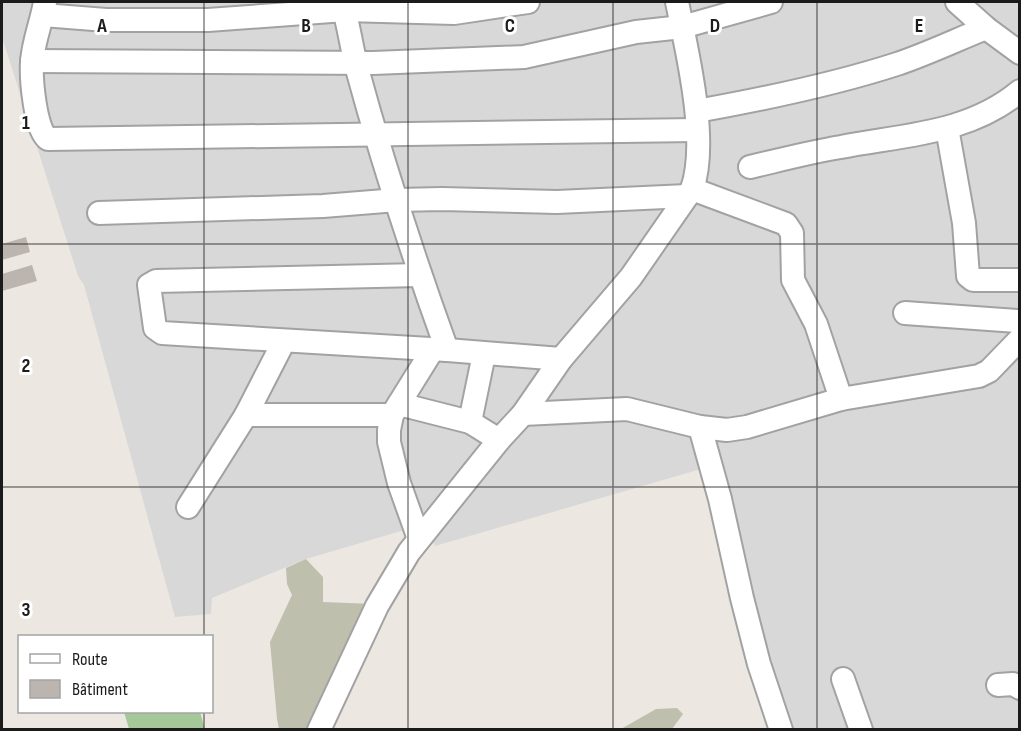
<svg xmlns="http://www.w3.org/2000/svg" width="1021" height="731" viewBox="0 0 1021 731" font-family="'Sofia Sans Condensed',sans-serif">
  <rect width="100%" height="100%" fill="#ece8e1"/>
  <!-- residential -->
  <path fill="#d9d8d8" d="M2 2H1019V729H783L715 465 435 546 425 524 306 559 212 598 211 614 175 617 84 285 78 276 2 37Z"/>
  <!-- construction -->
  <g fill="#bebfad">
    <path d="M306 559 323 577V602L373 604 313 729H279L277 719 270 642 292 595 287 584 286 568Z"/>
    <path d="M677 708 683 714 672 729H621L656 709Z"/>
  </g>
  <!-- forest -->
  <path fill="#a5c898" d="M124 712H200L205 729H129Z"/>
  <!-- building -->
  <g fill="#bcb4ae">
    <path d="M26 237 30 252 2 260V244Z"/>
    <path d="M32 265 37 281 2 291V274Z"/>
  </g>
  <g fill="none" stroke-linecap="round" stroke-linejoin="round">
    <defs>
      <g id="minor">
        <path d="M45 2C42 21 33 42 32 62 31 79 35 130 48 139L697 130"/>
        <path d="M342 2C348 22 351 44 356 65 382 161 413 256 447 350"/>
        <path d="M957 2 986 28 1020 53"/>
        <path d="M43 15 106 20H208L345 10 454 13 528 2"/>
        <path d="M32 61 373 63 524 57 636 32 682 27 771 2"/>
        <path d="M697 111C764 99 832 85 897 64 927 54 956 40 986 28"/>
        <path d="M947 128 964 223 968 276 973 280H1020"/>
        <path d="M750 167C780 160 810 152 841 147 903 135 969 134 1020 91"/>
        <path d="M692 189 786 224 792 233 793 280 816 324 841 399"/>
        <path d="M99 213 323 206 397 200 442 199 557 202 687 196"/>
        <path d="M420 275 156 281 149 285 155 328 162 333 447 350 561 359"/>
        <path d="M905 313 1017 321"/>
        <path d="M484 354 470 422 499 440"/>
        <path d="M399 404 470 422"/>
        <path d="M523 414 627 409 700 427 727 430 747 427 841 399 979 376 989 371 1020 339"/>
        <path d="M246 415H392"/>
        <path d="M700 427 720 499 742 598 759 664 781 730"/>
        <path d="M188 507 246 415 284 341"/>
        <path d="M419 539 399 483 389 442V430L392 415 433 349"/>
        <path d="M843 679 861 730"/>
        <path d="M998 685 1013 684 1020 688"/>
        <path d="M319 730 377 606 409 552 499 440 523 414 561 359 631 277 692 189C709 142 687 51 677 2"/>
      </g>
    </defs>
    <!-- minor casing -->
    <use href="#minor" stroke="#a2a2a2" stroke-width="26"/>
    <!-- minor -->
    <use href="#minor" stroke="#fff" stroke-width="22"/>
  </g>
  <!-- grid -->
  <path fill="none" stroke="#1b1b1b" stroke-width="1.5" stroke-opacity="0.55" d="M204 2V636M408 2V730M613 2V730M817 2V730M2 244H1020M2 487H1020M204 712V730"/>
  <g font-size="20" text-anchor="middle" font-weight="bold" fill="#1b1b1b" stroke="#fff" stroke-width="6" stroke-linejoin="round" paint-order="stroke">
    <text x="102" y="32">A</text>
    <text x="306" y="32">B</text>
    <text x="510" y="32">C</text>
    <text x="715" y="32">D</text>
    <text x="919" y="32">E</text>
    <text x="26" y="129">1</text>
    <text x="26" y="372">2</text>
    <text x="26" y="616">3</text>
  </g>
  <!-- border -->
  <rect width="1021" height="731" fill="none" stroke="#1b1b1b" stroke-width="6"/>
  <!-- legend -->
  <rect x="18" y="635" width="195" height="78" fill="#ffffff" stroke="#a4a4a4" stroke-width="1.5"/>
  <rect x="30" y="654" width="30" height="9" fill="#ffffff" stroke="#a4a4a4" stroke-width="1.5"/>
  <text x="72" y="665" font-size="18" fill="#1b1b1b">Route</text>
  <rect x="30" y="680" width="30" height="18" fill="#bcb4ae" stroke="#a4a4a4" stroke-width="1.5"/>
  <text x="72" y="695" font-size="18" fill="#1b1b1b">Bâtiment</text>
</svg>
